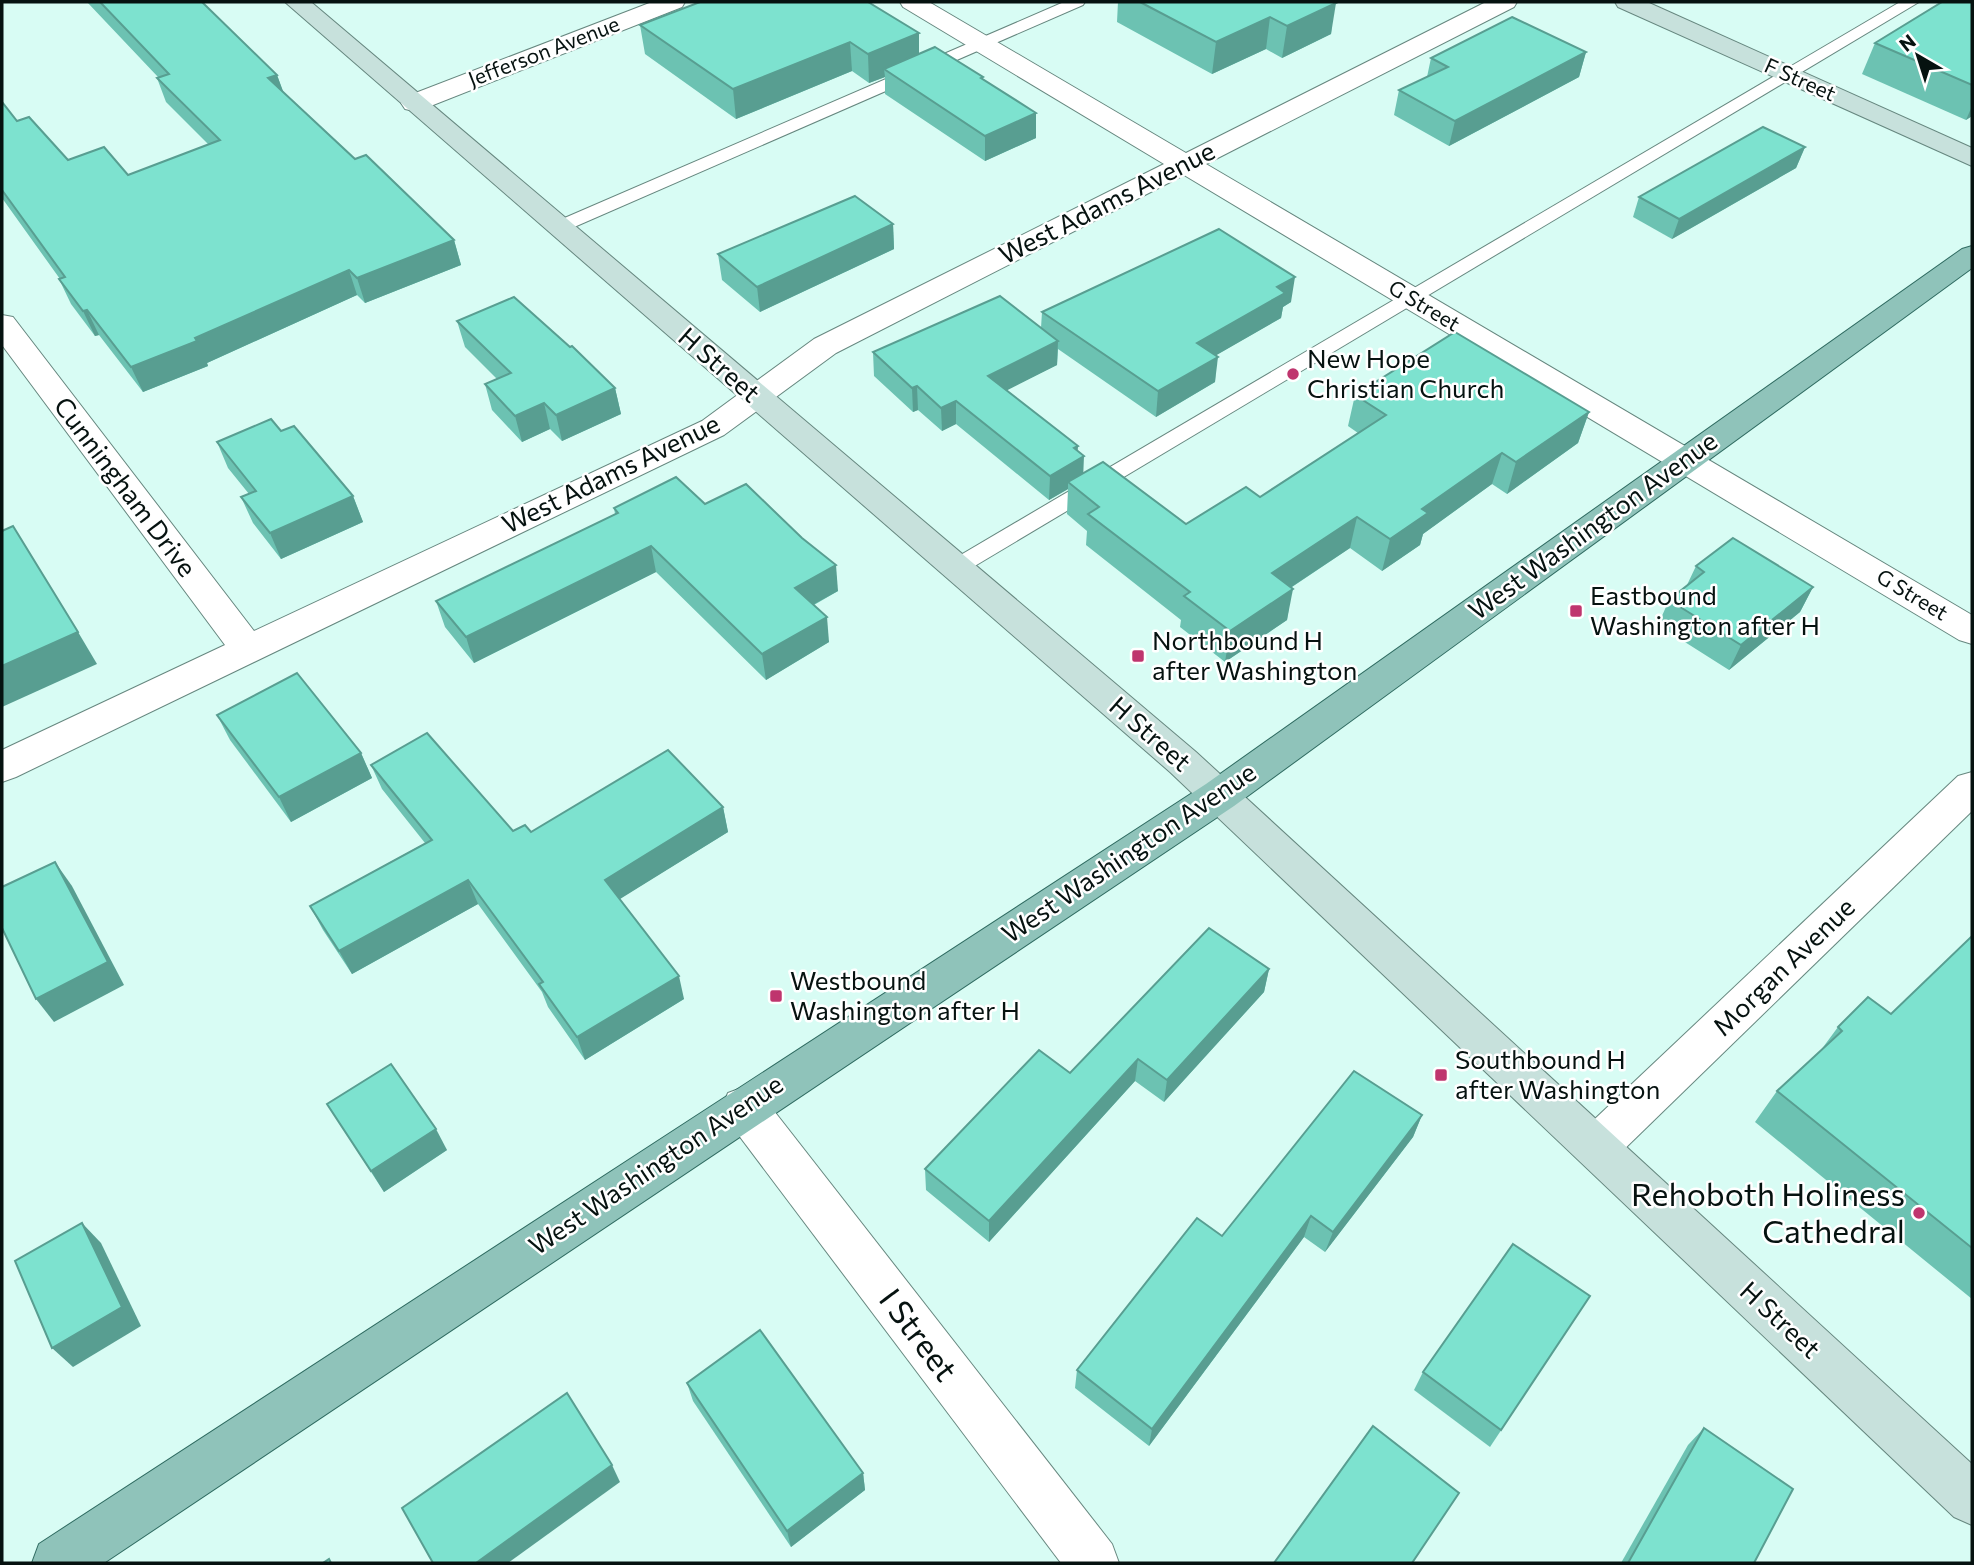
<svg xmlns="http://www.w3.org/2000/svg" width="1974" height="1565" viewBox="0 0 1974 1565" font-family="Commissioner,sans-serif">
  <rect width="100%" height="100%" fill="#d8fcf4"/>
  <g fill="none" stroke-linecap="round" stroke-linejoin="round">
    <defs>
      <g id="lane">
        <path d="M1064 2H1085L1083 5 565 231H553L550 227 553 223Z"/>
        <path d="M1900 2H1919L963 573 955 576 947 573 944 568 947 563Z"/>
      </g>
      <g id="street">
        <path d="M652 2H685L682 7 423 109 414 111 405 109 401 103 405 97Z"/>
        <path d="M900 2H929L1186 153 1486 2H1517L1514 7 1206 164 1972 615V644L1959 640 1184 175 836 353 724 435 16 777 2 782V750L225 645 2 345V315L13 317 254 631 702 421 814 339 1164 164 903 7Z"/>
        <path d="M1972 772V811L1612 1161 1596 1167 1580 1161 1573 1147 1580 1133 1958 776Z"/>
        <path d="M744 1087 760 1093 1112 1544 1119 1563H1061L728 1121 722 1107 728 1093Z"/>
      </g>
      <g id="secondary">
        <path d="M285 2H311L1196 752 1972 1464V1525L1954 1517 1170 772Z"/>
        <path d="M1615 2H1647L1972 148V166L1618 7Z"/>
      </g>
      <path id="primary" d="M1972 246V268L1234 806 104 1563H32L39 1544 1206 784 1962 249Z"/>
    </defs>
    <!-- lane casing -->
    <use href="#lane" stroke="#66877f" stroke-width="2"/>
    <!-- street casing -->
    <use href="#street" stroke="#66877f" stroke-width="2"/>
    <!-- secondary casing -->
    <use href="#secondary" stroke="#66877f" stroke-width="2"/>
    <!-- primary casing -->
    <use href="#primary" stroke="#2f6b61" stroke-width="2"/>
    <!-- lane -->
    <use href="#lane" fill="#fff" fill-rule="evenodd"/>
    <!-- street -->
    <use href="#street" fill="#fff" fill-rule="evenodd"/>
    <!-- secondary -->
    <use href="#secondary" fill="#c7e1dc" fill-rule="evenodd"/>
    <!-- primary -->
    <use href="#primary" fill="#8fc3ba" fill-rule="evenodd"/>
  </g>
  <!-- wall -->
  <g fill="#6cc2b2">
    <path d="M87 2H202L277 75 283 92 355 159 454 240 461 265 365 303 357 295 207 363 208 366 143 392 99 335 95 336 71 304 59 279H60L2 198V102L17 121 68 160 128 175 209 145 166 102 157 78 158 77Z"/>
    <path d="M700 2 919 54 983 77V79L1036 113V138L985 161 885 94V77L869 83 852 71 736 119 645 54 640 25Z"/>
    <path d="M1118 2H1334L1331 34 1282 58 1266 49 1212 74 1117 22Z"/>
    <path d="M1972 2V116L1966 120 1862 74 1875 43Z"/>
    <path d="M1586 52 1579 77 1449 146 1394 115 1399 90 1427 77 1431 58Z"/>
    <path d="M1805 147 1796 168 1672 239 1633 217 1639 197Z"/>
    <path d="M893 224 894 249 760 312 722 280 718 254Z"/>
    <path d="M1291 302 1283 307 1281 318 1216 355 1215 382 1156 417 1058 349 1057 365 1006 390 1077 451 1083 474 1186 524 1260 497 1358 433 1348 426 1355 395 1589 412 1578 443 1507 494 1492 484 1423 534 1420 545 1382 571 1350 548 1292 587 1287 620 1225 662 1180 627 1181 620 1086 545 1087 531 1067 514 1068 489 1049 500 956 424 942 431 918 410 913 412 874 376 873 352 1041 328 1042 312Z"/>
    <path d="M457 321 615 388 621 414 562 441 550 429 522 442 492 410 485 384 497 379 465 347Z"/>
    <path d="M281 431 353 496 363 522 281 559 253 523 241 497 249 494 228 468 217 442Z"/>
    <path d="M705 504 838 591 814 605 829 642 766 680 656 572 474 663 445 627 436 601 615 514 614 508Z"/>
    <path d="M1696 566 1813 587 1800 612 1729 670 1658 625 1669 600 1687 585Z"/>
    <path d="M217 715 361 753 372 778 291 822 230 740Z"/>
    <path d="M371 765 513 831 531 832 723 807 728 832 619 899 684 999 585 1060 548 1007 542 992 478 904 352 974 323 930 310 906 425 843 382 789Z"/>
    <path d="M1972 936V1299L1755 1122 1777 1091 1821 1050 1838 1027 1891 1014Z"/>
    <path d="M1269 969 1264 992 1164 1102 1135 1081 989 1242 926 1190 925 1169 1070 1073Z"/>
    <path d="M327 1104 447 1150 384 1192Z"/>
    <path d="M1422 1115 1413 1137 1325 1252 1304 1237 1149 1446 1075 1388 1077 1370 1222 1236Z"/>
    <path d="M1590 1296 1490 1447 1414 1390 1423 1372Z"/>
    <path d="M687 1383 863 1473 865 1490 791 1547 693 1401Z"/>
    <path d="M1704 1428 1754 1563H1621L1688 1445Z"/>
  </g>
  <!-- shaded-wall -->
  <g fill="#589e91">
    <path d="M1336 3 1331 34 1282 58 1287 26Z"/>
    <path d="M1270 17 1266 49 1212 74 1216 42Z"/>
    <path d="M919 33V62L884 69 885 77 869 83 868 54Z"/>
    <path d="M850 42 852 71 736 119 733 89Z"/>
    <path d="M1586 52 1579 77 1449 146 1455 121Z"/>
    <path d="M277 75 286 99 268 78Z"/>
    <path d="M1972 106V116L1966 120Z"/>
    <path d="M1036 113V138L985 161V136Z"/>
    <path d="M1805 147 1796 168 1672 239 1679 219Z"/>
    <path d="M893 224 894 249 760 312 757 287Z"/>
    <path d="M454 240 461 265 365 303 357 278Z"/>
    <path d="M349 270 357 295 207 363 208 366 143 392 131 367Z"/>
    <path d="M1295 277 1291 302 1283 307 1281 318 1194 368 1197 343 1277 287Z"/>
    <path d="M87 310 99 335 95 336 83 311Z"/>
    <path d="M1058 341 1057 365 988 400V376Z"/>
    <path d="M1218 357 1215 382 1156 417 1158 391Z"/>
    <path d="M917 386 918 410 913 412 912 388Z"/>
    <path d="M615 388 621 414 562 441 556 415Z"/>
    <path d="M956 401V424L942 431 941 408Z"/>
    <path d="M544 403 550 429 522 442 515 416Z"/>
    <path d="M1589 412 1578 443 1507 494 1516 462Z"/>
    <path d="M1078 446 1077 461 1084 456 1083 480 1068 482V489L1049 500 1050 476 1074 448Z"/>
    <path d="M1502 453 1492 484 1423 534 1420 545 1382 571 1390 539 1422 509Z"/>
    <path d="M353 496 363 522 281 559 270 533Z"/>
    <path d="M1357 517 1350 548 1266 604 1272 573Z"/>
    <path d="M651 546 656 572 474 663 466 637Z"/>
    <path d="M836 565 838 591 798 613 795 588Z"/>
    <path d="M1813 587 1800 612 1729 670 1741 645Z"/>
    <path d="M1293 589 1287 620 1225 662 1230 631Z"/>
    <path d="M827 617 829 642 766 680 762 654Z"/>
    <path d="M78 632 97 664 2 707V666Z"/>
    <path d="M361 753 372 778 291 822 279 797Z"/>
    <path d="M723 807 728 832 612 904 605 880Z"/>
    <path d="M55 862 72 886 124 985 54 1022 36 999Z"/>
    <path d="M468 880 478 904 352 974 339 951Z"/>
    <path d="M1269 969 1264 992 1164 1102 1167 1080Z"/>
    <path d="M679 976 684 999 585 1060 577 1037Z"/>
    <path d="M1138 1059 1135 1081 989 1242V1221Z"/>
    <path d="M1422 1115 1413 1137 1325 1252 1333 1232Z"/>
    <path d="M436 1129 447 1150 384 1192 371 1171Z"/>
    <path d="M1311 1216 1304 1237 1149 1446 1152 1429Z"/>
    <path d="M82 1223 101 1243 141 1326 73 1367 52 1348Z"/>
    <path d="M612 1465 620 1482 508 1563H476Z"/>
    <path d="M863 1473 865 1490 791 1547 787 1531Z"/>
  </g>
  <!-- building -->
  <g fill="#7de2cf" stroke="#589e91" stroke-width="2">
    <path d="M100 2H202L277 75 268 78 355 159 366 155 454 240 357 278 349 270 195 338 197 341 131 367 87 310 83 311 59 279 65 277 2 190V102L17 121 29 117 68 160 104 147 128 175 220 140 157 78 169 74Z"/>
    <path d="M700 2H868L919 33 868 54 850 42 733 89 640 25Z"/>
    <path d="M1140 2H1334L1336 3 1287 26 1270 17 1216 42Z"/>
    <path d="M1942 2H1972V85L1875 43Z"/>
    <path d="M1512 17 1586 52 1455 121 1399 90 1448 67 1431 58Z"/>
    <path d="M935 47 983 77 981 78 1036 113 985 136 884 69Z"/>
    <path d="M1763 127 1805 147 1679 219 1639 197Z"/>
    <path d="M855 196 893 224 757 287 718 254Z"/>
    <path d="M1219 229 1295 277 1277 287 1285 293 1197 343 1218 357 1158 391 1042 312Z"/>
    <path d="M1000 296 1058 341 988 376 1078 446 1074 448 1084 456 1050 476 956 401 941 408 917 386 912 388 873 352Z"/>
    <path d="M514 297 570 347 572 346 615 388 556 415 544 403 515 416 485 384 511 373 457 321Z"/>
    <path d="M1455 332 1589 412 1516 462 1502 453 1422 509 1428 513 1390 539 1357 517 1272 573 1293 589 1230 631 1184 596 1190 592 1088 514 1099 507 1068 482 1103 462 1186 524 1246 487 1260 497 1386 415 1355 395Z"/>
    <path d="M271 419 281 431 294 426 353 496 270 533 241 497 256 491 217 442Z"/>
    <path d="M676 477 705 504 746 484 802 538 836 565 795 588 827 617 762 654 651 546 466 637 436 601 618 513 614 508Z"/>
    <path d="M13 526 78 632 2 666V531Z"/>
    <path d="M1733 538 1813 587 1741 645 1669 600 1704 572 1696 566Z"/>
    <path d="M297 673 361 753 279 797 217 715Z"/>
    <path d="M427 733 513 831 525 825 531 832 668 750 723 807 605 880 679 976 577 1037 539 984 543 982 468 880 339 951 310 906 432 840 371 765Z"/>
    <path d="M55 862 108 962 36 999 2 928V887Z"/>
    <path d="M1209 928 1269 969 1167 1080 1138 1059 989 1221 925 1169 1039 1050 1070 1073Z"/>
    <path d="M1972 936V1248L1777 1091 1842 1031 1838 1027 1868 997 1891 1014Z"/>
    <path d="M391 1064 436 1129 371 1171 327 1104Z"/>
    <path d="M1354 1071 1422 1115 1333 1232 1311 1216 1152 1429 1077 1370 1197 1218 1222 1236Z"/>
    <path d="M82 1223 122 1307 52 1348 15 1261Z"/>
    <path d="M1513 1244 1590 1296 1501 1430 1423 1372Z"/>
    <path d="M760 1330 863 1473 787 1531 687 1383Z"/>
    <path d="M567 1393 612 1465 476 1563H433L402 1508Z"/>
    <path d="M1373 1426 1459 1493 1412 1563H1274Z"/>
    <path d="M1704 1428 1793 1489 1754 1563H1628Z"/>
    <path d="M329 1559 331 1563H323Z"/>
  </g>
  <!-- markers -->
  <g fill="#bf356e" stroke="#fff" stroke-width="2.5">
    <circle cx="1293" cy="374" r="7"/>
    <rect x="1569" y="604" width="14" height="14" rx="3.5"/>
    <rect x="1131" y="649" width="14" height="14" rx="3.5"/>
    <rect x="769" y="989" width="14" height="14" rx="3.5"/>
    <rect x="1434" y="1068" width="14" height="14" rx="3.5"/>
    <circle cx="1919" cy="1213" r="7"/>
  </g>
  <g text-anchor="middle" stroke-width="5" stroke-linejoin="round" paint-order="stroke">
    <!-- far-street labels -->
    <g font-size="21" fill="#061210" stroke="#fff">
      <text transform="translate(544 52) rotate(-21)" y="7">Jefferson Avenue</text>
      <text transform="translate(1800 80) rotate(24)" y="7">F Street</text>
      <text transform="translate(1424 306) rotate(31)" y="7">G Street</text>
      <text transform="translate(1912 595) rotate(31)" y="7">G Street</text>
    </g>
    <!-- street labels -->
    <g font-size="26" fill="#061210" stroke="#fff">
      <text transform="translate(1107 203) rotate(-27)" y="9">West Adams Avenue</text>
      <text transform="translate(719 365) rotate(41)" y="9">H Street</text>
      <text transform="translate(611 474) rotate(-26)" y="9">West Adams Avenue</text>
      <text transform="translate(125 487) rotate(53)" y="9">Cunningham Drive</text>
      <text transform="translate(1593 526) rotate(-36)" y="9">West Washington Avenue</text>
      <text transform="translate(1150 734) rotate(41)" y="9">H Street</text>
      <text transform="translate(1129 853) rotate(-34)" y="9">West Washington Avenue</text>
      <text transform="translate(1784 967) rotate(-44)" y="9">Morgan Avenue</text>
      <text transform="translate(656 1165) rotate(-34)" y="9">West Washington Avenue</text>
      <text transform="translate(1780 1320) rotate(43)" y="9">H Street</text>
    </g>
    <!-- poi labels -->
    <g font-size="26" fill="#061210" stroke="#fff" text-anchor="start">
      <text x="1307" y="368">New Hope<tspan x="1307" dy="30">Christian Church</tspan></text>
      <text x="1590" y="605">Eastbound<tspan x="1590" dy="30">Washington after H</tspan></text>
      <text x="1152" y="650">Northbound H<tspan x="1152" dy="30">after Washington</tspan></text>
      <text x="790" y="990">Westbound<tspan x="790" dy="30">Washington after H</tspan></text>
      <text x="1455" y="1069">Southbound H<tspan x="1455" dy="30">after Washington</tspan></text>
    </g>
    <!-- near-poi labels -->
    <g font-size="32" fill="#061210" stroke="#fff" text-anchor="end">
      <text x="1905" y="1206">Rehoboth Holiness<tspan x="1905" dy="37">Cathedral</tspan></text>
    </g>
    <!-- near-street labels -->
    <g font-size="32" fill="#061210" stroke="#fff">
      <text transform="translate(918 1335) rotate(53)" y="11">I Street</text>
    </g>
  </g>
  <!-- border -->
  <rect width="1974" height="1565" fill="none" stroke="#061210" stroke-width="7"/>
  <!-- north arrow -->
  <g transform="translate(1918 56) rotate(321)" stroke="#ffffff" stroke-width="5" paint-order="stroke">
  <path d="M0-5L12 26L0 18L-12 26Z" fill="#061210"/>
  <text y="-10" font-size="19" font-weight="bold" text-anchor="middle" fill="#061210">N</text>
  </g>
</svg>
